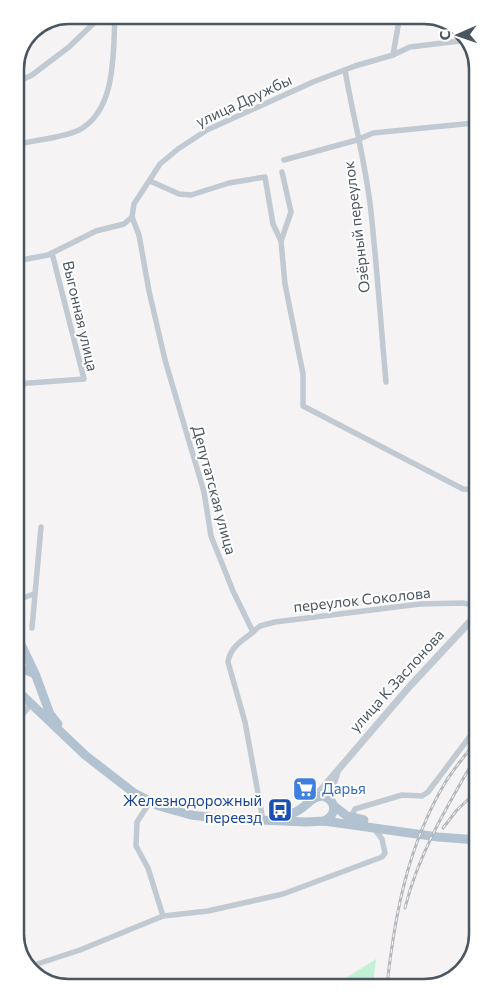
<svg xmlns="http://www.w3.org/2000/svg" width="493" height="1003" viewBox="0 0 493 1003" font-family="Commissioner,sans-serif">
  <rect width="100%" height="100%" fill="#f5f3f3"/>
  <!-- green -->
  <path fill="#c3f1d5" d="M376 959 373 985H335Z"/>
  <g fill="none" stroke-linecap="round" stroke-linejoin="round">
    <!-- minor -->
    <g stroke="#c1cad2" stroke-width="5.5">
      <path d="M393 55 400 15"/>
      <path d="M345 70C353 117 366 164 371 212 377 268 381 326 386 382"/>
      <path d="M15 83 32 75 69 47 96 21 115 17"/>
      <path d="M15 145C34 140 63 138 79 130 117 110 113 51 115 15"/>
      <path d="M284 160 357 140 373 133 474 123"/>
      <path d="M282 172 291 212 281 241 285 284 303 374V406L463 489 476 490"/>
      <path d="M150 181 179 194 191 195 229 183 265 177 273 224 281 241"/>
      <path d="M132 217 139 235 149 291 165 360 204 492 211 536 233 591 253 632C242 641 230 647 228 662L245 722 262 815"/>
      <path d="M16 263 27 259 48 255 96 231 124 224 132 217 134 204 160 164 178 149 207 130 313 82 355 66 393 55 410 47 468 40"/>
      <path d="M16 384 84 379 52 253"/>
      <path d="M17 600 34 594"/>
      <path d="M32 628 41 527"/>
      <path d="M253 632 260 626 275 622 420 604 463 603 477 606"/>
      <path d="M18 720 32 703"/>
      <path d="M150 802 137 822 136 846 148 868 163 916"/>
      <path d="M351 817 355 809 402 795 422 796 428 792 477 727"/>
      <path d="M28 967 80 950 163 916 208 911 283 894 382 857 385 853 382 839 373 827"/>
    </g>
    <!-- tertiary -->
    <g stroke="#c1cad2" stroke-width="7">
      <path d="M314 798 410 686 477 614"/>
      <path d="M331 801 332 788 337 773"/>
    </g>
    <!-- secondary -->
    <path stroke="#c1cbd6" stroke-width="8" d="M18 695H19"/>
    <!-- primary -->
    <g stroke="#b3c2d1" stroke-width="9">
      <path d="M18 638 36 676 50 714 58 724"/>
      <path d="M18 672 26 670 33 673"/>
      <path d="M23 696 85 755 134 793 159 806 191 815 216 818 306 822 324 821 438 837 478 840"/>
      <path d="M334 806 347 816 364 820"/>
      <path d="M278 815C305 816 307 796 323 796 337 801 337 815 324 821"/>
    </g>
    <defs>
      <g id="rail">
        <path d="M443 828 457 810 477 791"/>
        <path d="M405 908C418 854 449 803 477 755"/>
        <path d="M387 985C395 913 408 845 445 783 454 768 467 754 477 739"/>
      </g>
    </defs>
    <!-- rail casing -->
    <use href="#rail" stroke="#b5b8bd" stroke-width="3"/>
    <!-- rail -->
    <use href="#rail" stroke="#fff" stroke-width="1" stroke-dasharray="4" stroke-linecap="butt"/>
  </g>
  <!-- icons -->
  <defs>
    <symbol id="supermarket-square" viewBox="-11 -11 22 22"><rect x="-9" y="-9" width="18" height="18" rx="4" fill="#3f7fe0" stroke="#fff"/><path d="M-6-5.5h2.5l.6 2H6L4.5 2H-2.5L-4.4-4H-6ZM-1.5 3.2a1.3 1.3 0 1 0 .1 0ZM3 3.2a1.3 1.3 0 1 0 .1 0Z" fill="#fff"/></symbol>
    <symbol id="bus-square" viewBox="-11 -11 22 22"><rect x="-9" y="-9" width="18" height="18" rx="4" fill="#1a4fb4" stroke="#fff"/><path d="M-5-6H5V4H4V6H2V4H-2V6H-4V4H-5ZM-3.5-4V0h7V-4ZM-3.5 1.2v1.5H-2V1.2ZM2 1.2v1.5H3.5V1.2Z" fill="#fff"/></symbol>
  </defs>
  <g fill-rule="evenodd">
    <use href="#supermarket-square" x="291" y="775" width="28" height="28"/>
    <use href="#bus-square" x="266" y="796" width="28" height="28"/>
  </g>
  <g text-anchor="middle" stroke-width="4" stroke-linejoin="round" paint-order="stroke">
    <!-- street labels -->
    <g font-size="15" fill="#4a5661" stroke="#fff">
      <text transform="translate(244 101) rotate(-25)" y="5">улица Дружбы</text>
      <text transform="translate(357 227) rotate(-97)" y="5">Озёрный переулок</text>
      <text transform="translate(80 316) rotate(77)" y="5">Выгонная улица</text>
      <text transform="translate(214 490) rotate(75)" y="5">Депутатская улица</text>
      <text transform="translate(362 600) rotate(-6)" y="5">переулок Соколова</text>
      <text transform="translate(397 681) rotate(-48)" y="5">улица К.Заслонова</text>
    </g>
    <!-- shop labels -->
    <g font-size="15" fill="#366cbe" stroke="#fff" text-anchor="start">
      <text x="322" y="794">Дарья</text>
    </g>
    <!-- transit labels -->
    <g font-size="15" fill="#164399" stroke="#fff" text-anchor="end">
      <text x="262" y="806">Железнодорожный<tspan x="262" dy="17">переезд</tspan></text>
    </g>
  </g>
  <!-- crop -->
  <path d="M0 0H493V1003H0ZM69 24H424A45 45 0 0 1 469 69V934A45 45 0 0 1 424 979H69A45 45 0 0 1 24 934V69A45 45 0 0 1 69 24Z" fill="#fff" fill-rule="evenodd"/>
  <path fill="none" stroke="#4a5661" stroke-width="2.5" d="M69 24H424A45 45 0 0 1 469 69V934A45 45 0 0 1 424 979H69A45 45 0 0 1 24 934V69A45 45 0 0 1 69 24Z"/>
  <!-- north arrow -->
  <g transform="translate(458 35) rotate(268)" stroke="#ffffff" stroke-width="4" paint-order="stroke">
  <path d="M0-4L9 19L0 12L-9 19Z" fill="#4a5661"/>
  <text y="-8" font-size="14" font-weight="bold" text-anchor="middle" fill="#4a5661">С</text>
  </g>
</svg>
